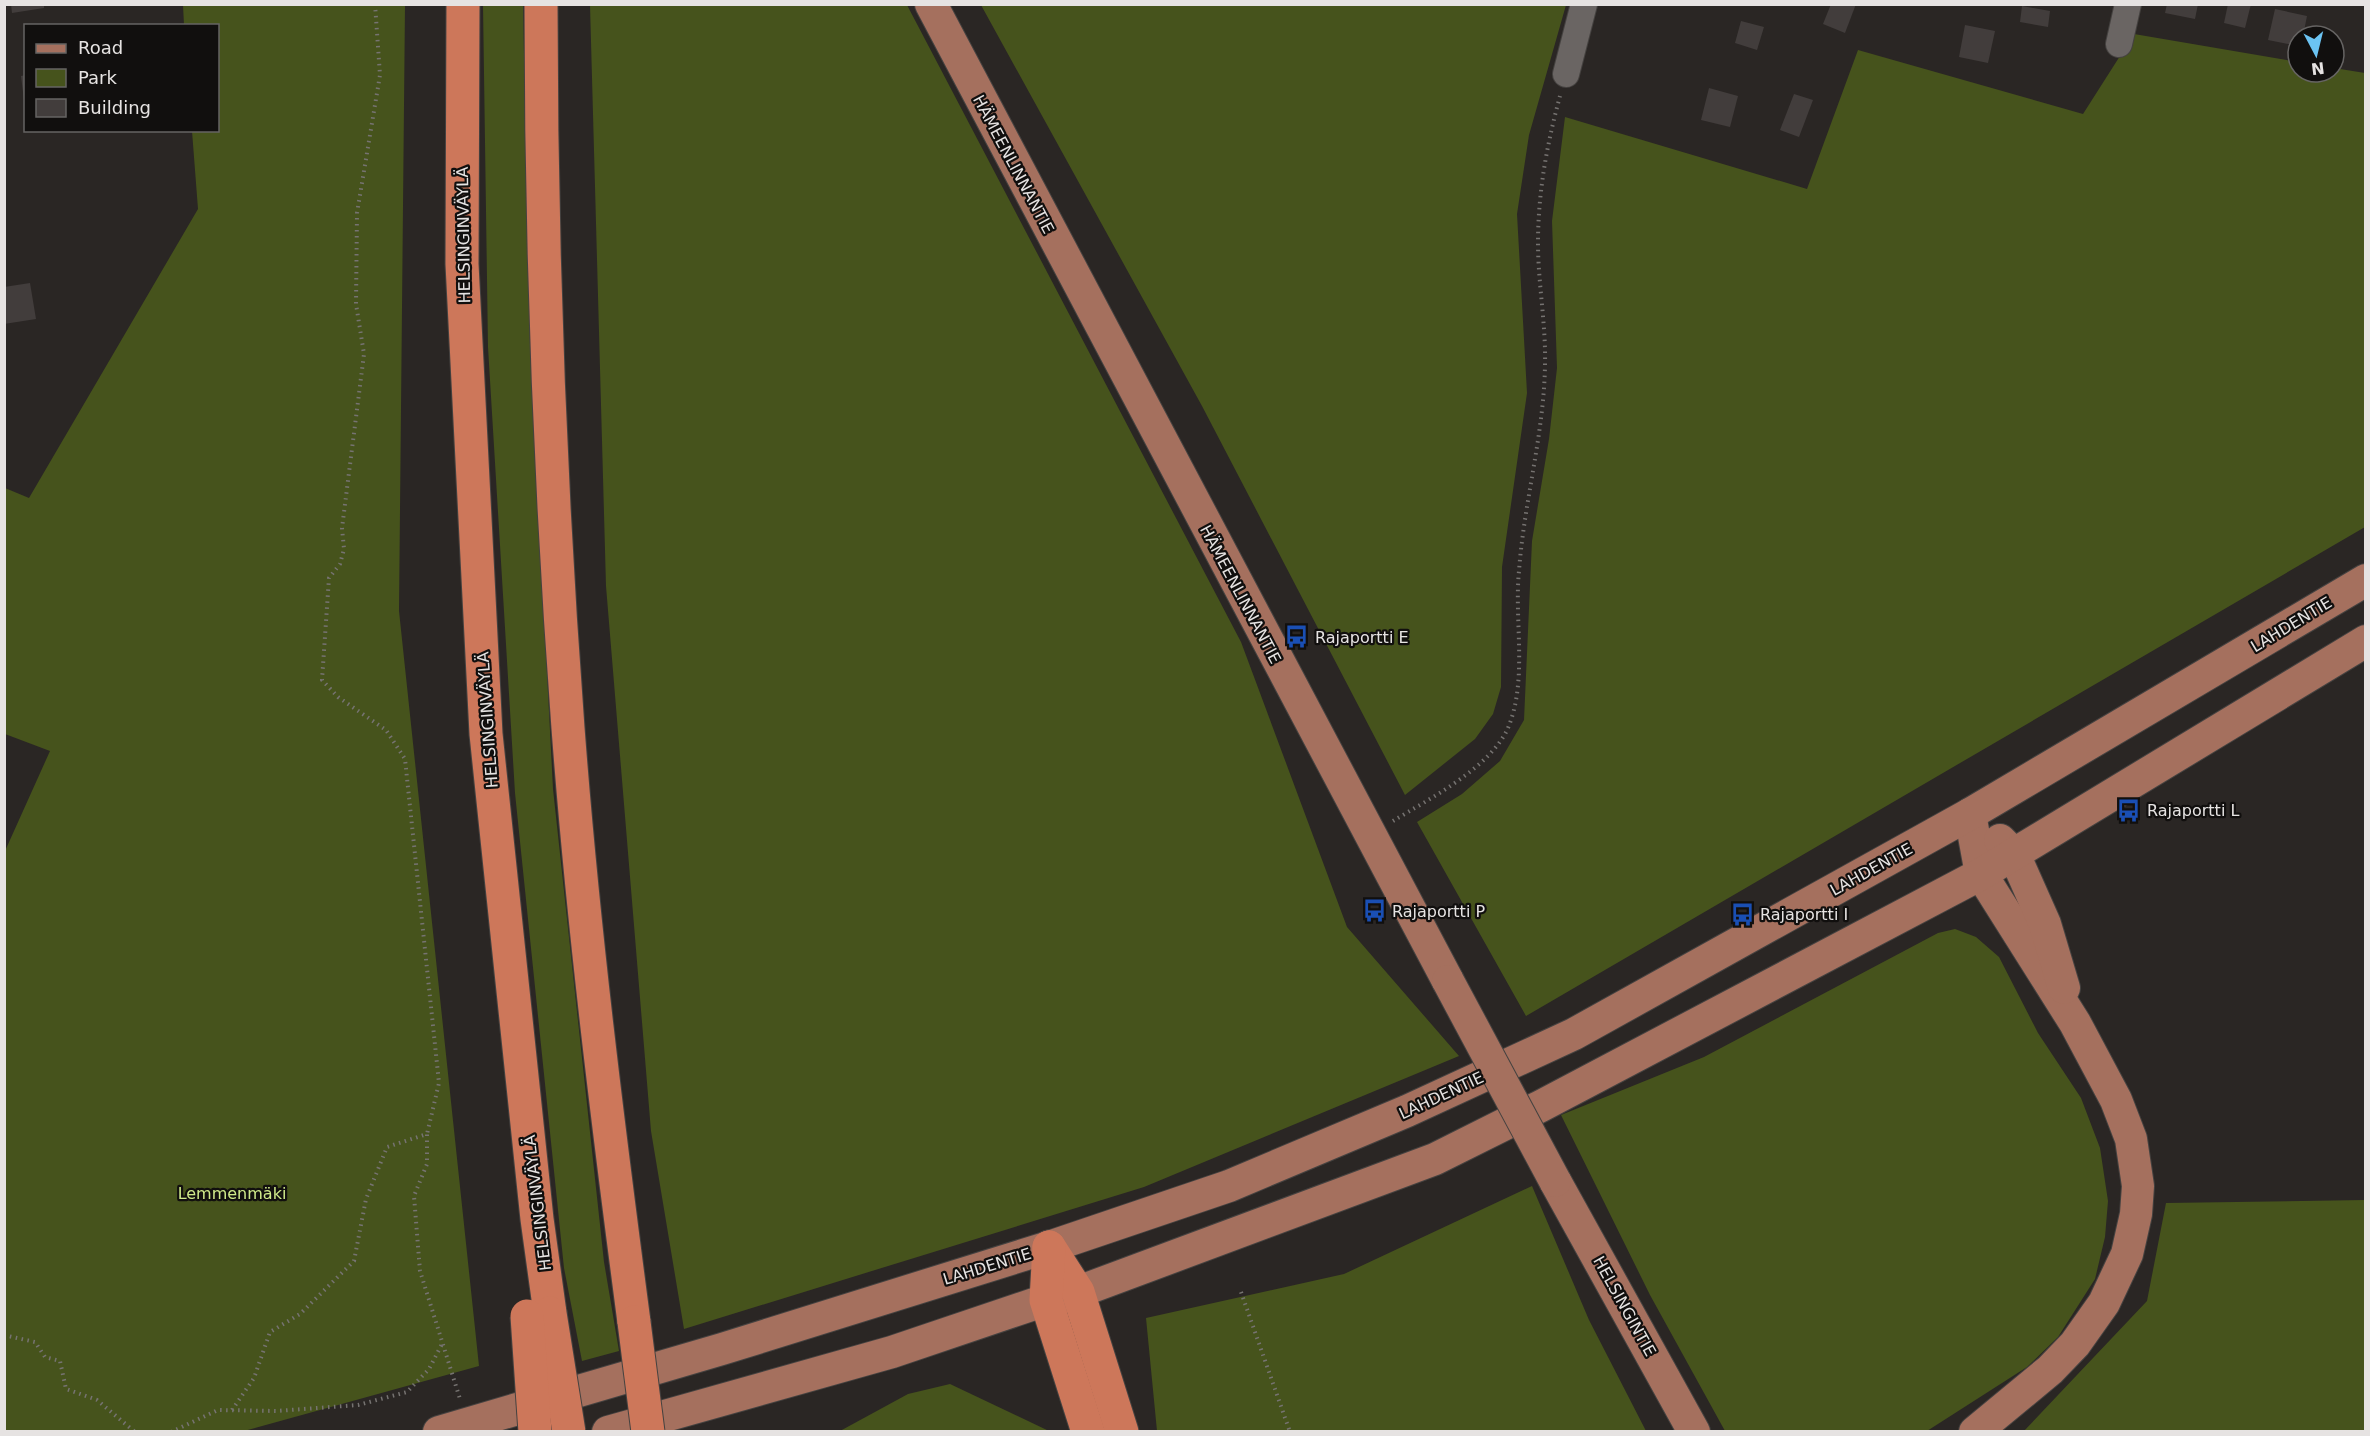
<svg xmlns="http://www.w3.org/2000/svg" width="2370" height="1436" viewBox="0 0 2370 1436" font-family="'DejaVu Sans',sans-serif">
  <rect width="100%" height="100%" fill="#2a2624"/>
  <!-- green -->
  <g fill="#46531c">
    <path d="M183 5H405L399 611 479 1366 244 1431H5V851L50 751 5 734V488L29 498 198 209 192 131 218 130V26L184 25Z"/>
    <path d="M483 5H523L530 344 553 789 604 1262 619 1351 582 1361 564 1268 515 793 488 347Z"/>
    <path d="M590 5H907L1241 642 1347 927 1459 1056 1144 1187 684 1329 651 1131 606 586Z"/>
    <path d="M981 5H1566L1529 135 1517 214 1527 393 1502 567 1501 687 1493 714 1475 739 1405 795 1202 406Z"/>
    <path d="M2134 34 2298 62V72H2334V68L2365 73V527L1526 1016 1417 822 1462 794 1500 761 1524 720 1532 541 1549 439 1557 368 1552 221 1565 117 1807 189 1858 50 2083 114Z"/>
    <path d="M1955 929 1976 937 1999 957 2038 1033 2081 1098 2100 1148 2108 1201 2105 1237 2095 1279 2058 1337 2027 1367 1927 1431H1725L1650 1295 1561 1115 1704 1057 1938 933Z"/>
    <path d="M1532 1186 1589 1320 1646 1431H1157L1146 1318 1344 1274Z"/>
    <path d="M2365 1200V1431H2024L2147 1301 2166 1203Z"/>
    <path d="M950 1384 1049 1431H840L908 1394Z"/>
  </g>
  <!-- building -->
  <g fill="#423d3c">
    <path d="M11 4H44V8L12 13Z"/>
    <path d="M1831 4H1856L1845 33 1823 24Z"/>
    <path d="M2167 4H2198L2195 19 2165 13Z"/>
    <path d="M2228 4H2251L2245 28 2224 23Z"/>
    <path d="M2022 6 2050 11 2048 27 2020 22Z"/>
    <path d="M2275 9 2307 16 2303 36H2298V46L2268 40Z"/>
    <path d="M1741 21 1764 27 1757 50 1735 43Z"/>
    <path d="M1965 25 1995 31 1988 63 1959 57Z"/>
    <path d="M26 75V100H24L21 76Z"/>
    <path d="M1709 88 1738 96 1730 127 1701 120Z"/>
    <path d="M1794 94 1813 100 1799 137 1780 130Z"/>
    <path d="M30 283 36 319 4 324V287Z"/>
  </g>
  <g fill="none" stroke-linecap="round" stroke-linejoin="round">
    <defs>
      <g id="minor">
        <path d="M2119 44 2128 4"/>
        <path d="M1566 74 1584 4"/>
      </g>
      <g id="major">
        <path d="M931 4 1448 981"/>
        <path d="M1970 814 1981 874 2075 1023 2116 1100 2131 1139 2138 1186 2136 1214 2127 1254 2104 1303 2075 1344 2050 1370 1975 1432"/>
        <path d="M2000 840 2014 854 2045 924 2064 988"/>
        <path d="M1555 1181 1694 1432"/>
        <path d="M439 1432 722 1349 1049 1247 1229 1186 1407 1111 1574 1034 1970 814 2366 580"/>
        <path d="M608 1432 892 1352 1046 1300 1078 1292 1435 1159 1541 1106 1981 874 2366 641"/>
      </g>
      <g id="highway">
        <path d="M463 4 462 264 486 734 537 1219 550 1313"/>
        <path d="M541 4C541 246 550 488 568 728 583 927 608 1125 634 1322"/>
        <path d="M1049 1247 1078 1292 1122 1432"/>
        <path d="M1049 1247 1046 1300 1088 1432"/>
      </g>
    </defs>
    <!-- minor casing -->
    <use href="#minor" stroke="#454240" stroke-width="28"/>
    <!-- major casing -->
    <use href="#major" stroke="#454240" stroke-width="34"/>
    <!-- highway casing -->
    <use href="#highway" stroke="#454240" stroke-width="35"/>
    <!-- path -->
    <g stroke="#767371" stroke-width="4" stroke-dasharray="1.5 4.5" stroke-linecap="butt">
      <path d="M375 4 380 75 357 213 356 304 364 354 342 528 344 549 340 564 329 578 322 680 338 697 386 730 405 759 439 1083 427 1134"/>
      <path d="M1393 821C1429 799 1490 768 1508 728 1528 680 1514 621 1519 571 1524 502 1544 434 1545 365 1546 324 1538 283 1538 243 1538 192 1547 144 1560 96"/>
      <path d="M1241 1292 1290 1432"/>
      <path d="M4 1337 8 1336 35 1342 45 1357 60 1361 66 1389 97 1400 135 1432"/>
      <path d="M232 1410 254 1378 270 1332 300 1314 354 1261 366 1199 387 1147 427 1134V1164L414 1196 420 1271 460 1399"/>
      <path d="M171 1432 218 1410 276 1411 358 1405 407 1392 429 1369 442 1344"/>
    </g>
    <!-- minor -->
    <use href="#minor" stroke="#6a6563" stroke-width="26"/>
    <!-- major -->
    <use href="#major" stroke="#a5705e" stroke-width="32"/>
    <!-- highway -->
    <use href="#highway" stroke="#cd775a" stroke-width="33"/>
    <defs>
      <path id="major-bridge" d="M1448 981 1555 1181"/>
      <g id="highway-bridge">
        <path d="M550 1313 569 1432"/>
        <path d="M527 1316 535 1432"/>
        <path d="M634 1322 648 1432"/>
      </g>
    </defs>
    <!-- major-bridge casing -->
    <use href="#major-bridge" stroke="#454240" stroke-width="34" stroke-linecap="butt"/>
    <!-- highway-bridge casing -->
    <use href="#highway-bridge" stroke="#454240" stroke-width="35" stroke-linecap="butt"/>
    <!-- major-bridge -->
    <use href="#major-bridge" stroke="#a5705e" stroke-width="32"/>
    <!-- highway-bridge -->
    <use href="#highway-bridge" stroke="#cd775a" stroke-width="33"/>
  </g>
  <!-- icons -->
  <defs>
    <symbol id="bus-bare" viewBox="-9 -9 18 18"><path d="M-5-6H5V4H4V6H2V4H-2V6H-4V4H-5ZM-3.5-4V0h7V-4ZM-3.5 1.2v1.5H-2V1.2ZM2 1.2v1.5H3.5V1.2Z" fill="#1a4fb4" stroke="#110f0e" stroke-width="2.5" paint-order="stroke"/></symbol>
  </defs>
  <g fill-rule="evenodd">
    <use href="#bus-bare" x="1280" y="620" width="33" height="33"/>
    <use href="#bus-bare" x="2112" y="794" width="33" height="33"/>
    <use href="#bus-bare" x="1358" y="894" width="33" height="33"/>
    <use href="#bus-bare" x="1726" y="898" width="33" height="33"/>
  </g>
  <g text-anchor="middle" stroke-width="4.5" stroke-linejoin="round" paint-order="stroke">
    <!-- street labels -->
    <g font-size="16" fill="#e6e3e2" stroke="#110f0e">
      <text transform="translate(1014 164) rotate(62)" y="6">HÄMEENLINNANTIE</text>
      <text transform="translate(463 235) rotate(-91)" y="6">HELSINGINVÄYLÄ</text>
      <text transform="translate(1241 594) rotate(62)" y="6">HÄMEENLINNANTIE</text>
      <text transform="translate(2291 624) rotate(-31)" y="6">LAHDENTIE</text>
      <text transform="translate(487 720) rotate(-94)" y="6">HELSINGINVÄYLÄ</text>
      <text transform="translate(1871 869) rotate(-29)" y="6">LAHDENTIE</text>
      <text transform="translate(1441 1095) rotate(-25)" y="6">LAHDENTIE</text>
      <text transform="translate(537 1203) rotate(-97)" y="6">HELSINGINVÄYLÄ</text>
      <text transform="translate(987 1266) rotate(-17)" y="6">LAHDENTIE</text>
      <text transform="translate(1625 1306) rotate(61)" y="6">HELSINGINTIE</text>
    </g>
    <!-- poi labels -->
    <g font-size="16" fill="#e6e3e2" stroke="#110f0e" text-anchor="start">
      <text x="1315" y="643">Rajaportti E</text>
      <text x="2147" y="816">Rajaportti L</text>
      <text x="1392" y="917">Rajaportti P</text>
      <text x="1760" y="920">Rajaportti I</text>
    </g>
    <!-- park labels -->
    <g font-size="16" fill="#d0ea8a" stroke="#110f0e">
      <text x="232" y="1199">Lemmenmäki</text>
    </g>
  </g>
  <!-- border -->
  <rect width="2370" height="1436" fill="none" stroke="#e6e3e2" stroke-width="12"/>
  <!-- legend -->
  <rect x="24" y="24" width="195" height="108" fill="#110f0e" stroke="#666463" stroke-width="1.5"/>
  <rect x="36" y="44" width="30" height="9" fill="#a5705e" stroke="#666463" stroke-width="1.5"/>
  <text x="78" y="54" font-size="18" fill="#e6e3e2">Road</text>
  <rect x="36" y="69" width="30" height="18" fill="#46531c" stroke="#666463" stroke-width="1.5"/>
  <text x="78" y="84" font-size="18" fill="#e6e3e2">Park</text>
  <rect x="36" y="99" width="30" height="18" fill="#423d3c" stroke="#666463" stroke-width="1.5"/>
  <text x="78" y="114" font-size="18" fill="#e6e3e2">Building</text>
  <!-- north arrow -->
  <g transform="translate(2316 54) rotate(173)"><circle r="28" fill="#110f0e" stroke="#666463" stroke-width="1.5"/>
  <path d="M0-4.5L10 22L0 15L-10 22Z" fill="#6bc3f2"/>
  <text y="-9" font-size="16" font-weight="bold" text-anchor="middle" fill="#e6e3e2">N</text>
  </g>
</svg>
